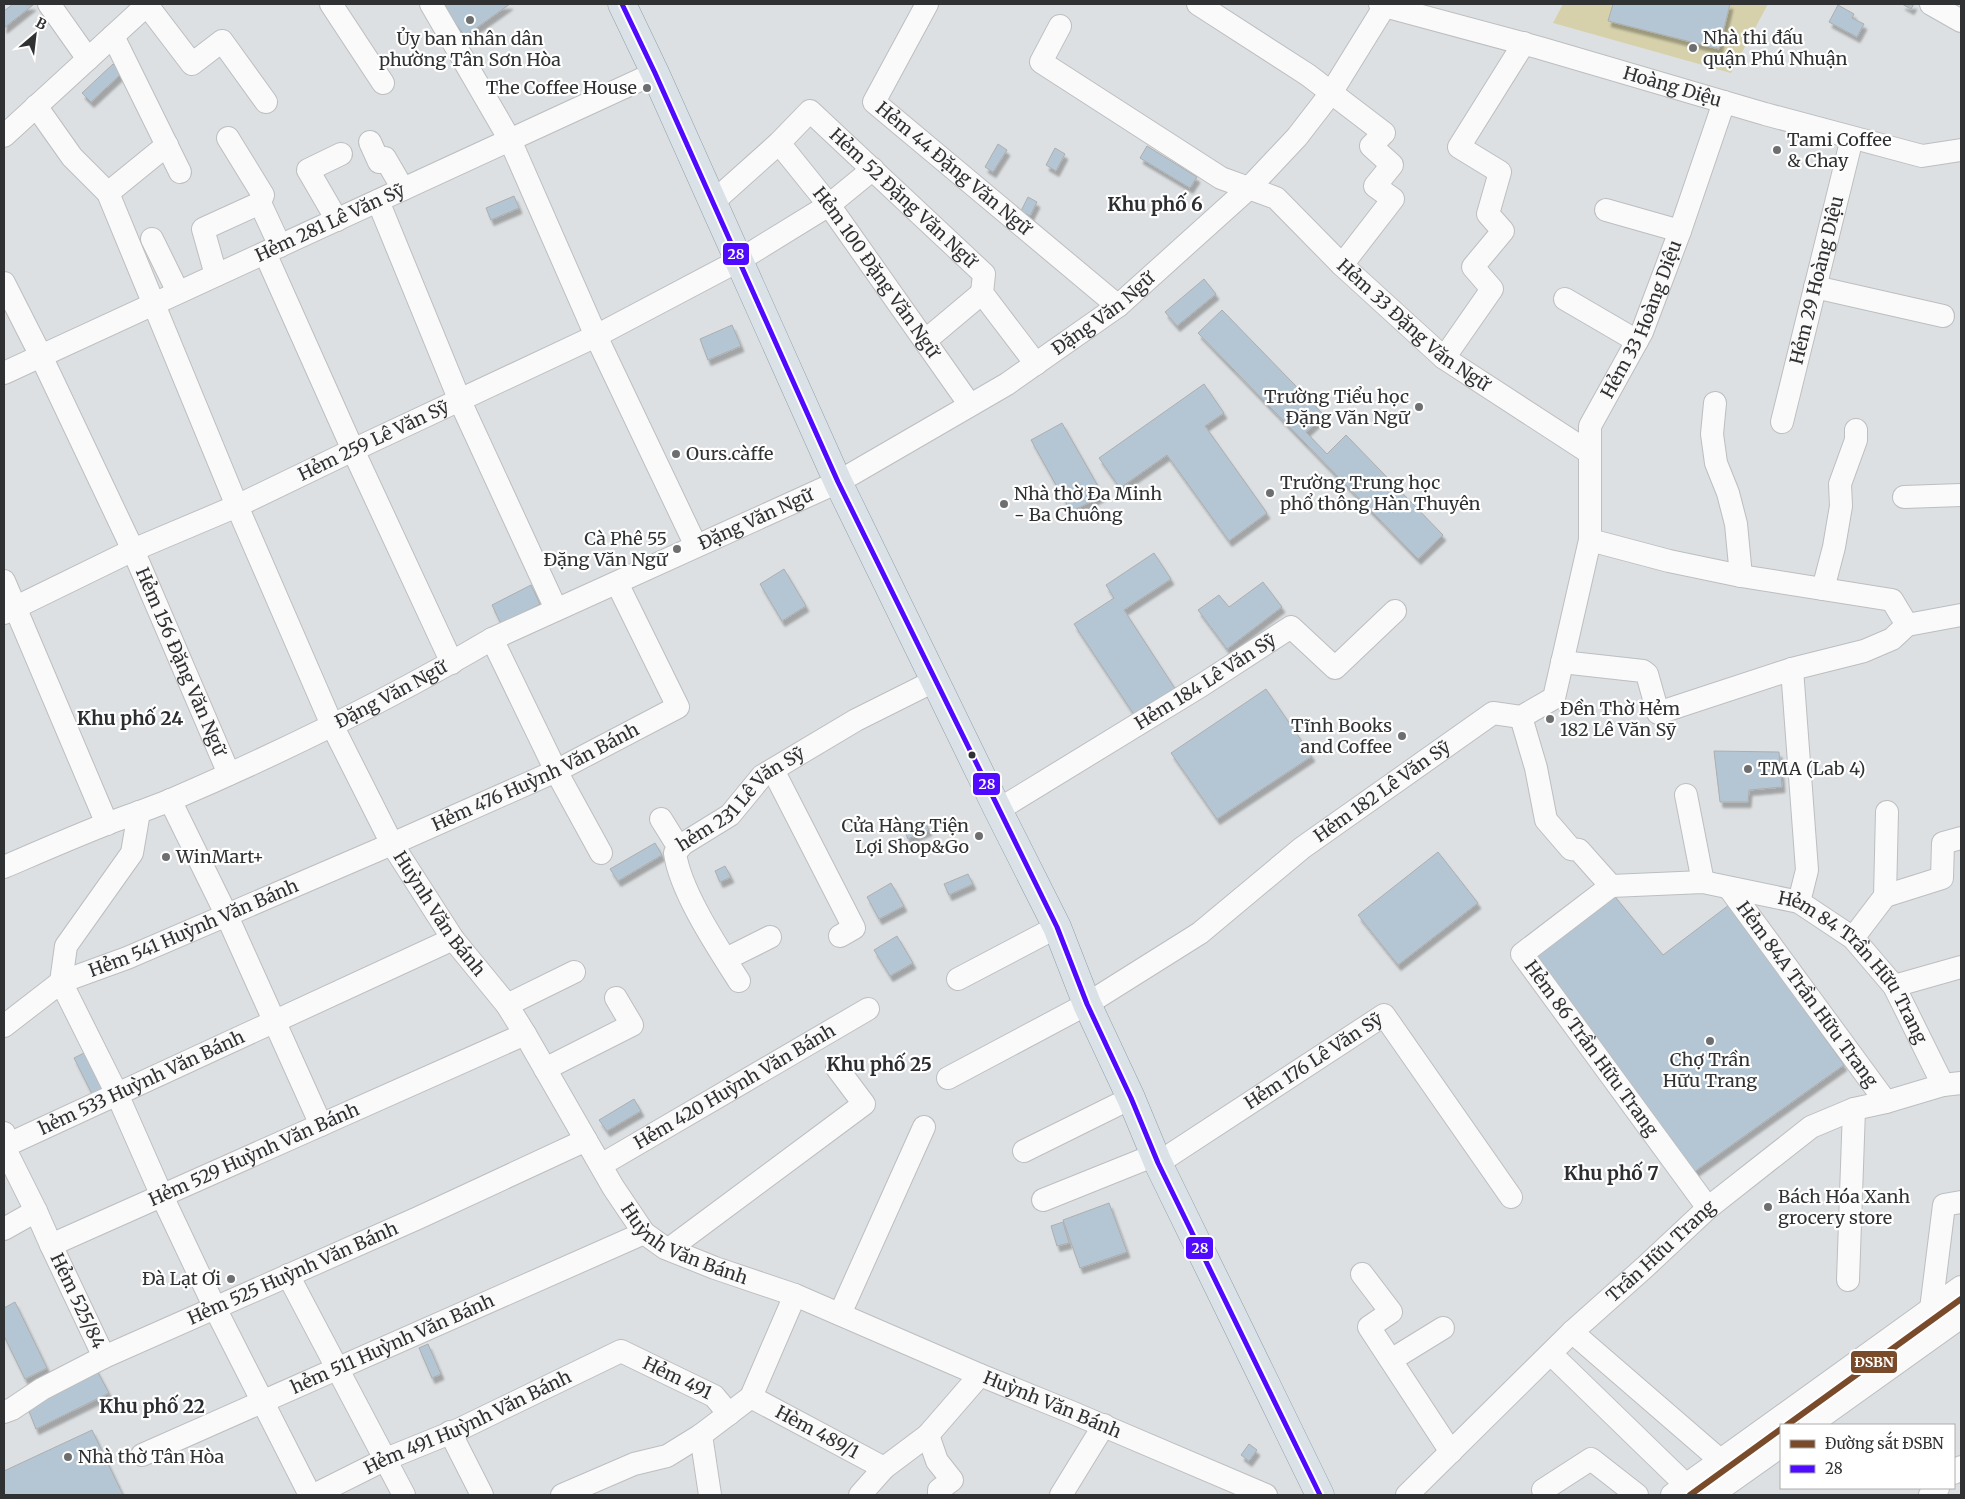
<svg xmlns="http://www.w3.org/2000/svg" width="1965" height="1499" viewBox="0 0 1965 1499" font-family="Merriweather,serif">
  <defs>
    <filter id="shadow"><feDropShadow dx="3" dy="5.5" stdDeviation="1" flood-color="#0004"/></filter>
  </defs>
  <rect width="100%" height="100%" fill="#dde0e2"/>
  <!-- green -->
  <path fill="#d6d1ab" d="M1563 4H1768L1731 73 1553 23Z"/>
  <!-- building -->
  <g fill="#b4c6d3" stroke="#acaeaf" filter="url(#shadow)">
    <path d="M13 4 33 5 4 28V11Z"/>
    <path d="M441 4H510L465 36Z"/>
    <path d="M1613 4H1730L1719 49 1608 21Z"/>
    <path d="M1902 4H1914L1911 9Z"/>
    <path d="M1838 5 1854 14 1852 18 1864 24 1857 37 1829 22Z"/>
    <path d="M113 64 122 73 91 102 82 93Z"/>
    <path d="M998 144 1007 150 993 172 985 167Z"/>
    <path d="M1147 146 1197 177 1190 188 1140 158Z"/>
    <path d="M1055 148 1065 154 1056 171 1046 165Z"/>
    <path d="M514 196 519 208 491 220 486 208Z"/>
    <path d="M1028 197 1037 202 1030 216 1021 211Z"/>
    <path d="M1204 279 1216 294 1177 326 1165 312Z"/>
    <path d="M1222 310 1324 415 1306 432 1327 454 1346 435 1443 535 1418 559 1198 333Z"/>
    <path d="M732 325 741 346 708 360 700 339Z"/>
    <path d="M1204 384 1224 413 1205 426 1267 513 1229 541 1167 455 1120 488 1099 458Z"/>
    <path d="M1062 423 1103 495 1071 512 1031 440Z"/>
    <path d="M1154 553 1171 579 1124 610 1176 690 1135 716 1074 624 1114 598 1106 585Z"/>
    <path d="M784 569 806 606 782 621 760 584Z"/>
    <path d="M1263 582 1282 607 1227 649 1198 610 1219 595 1229 607Z"/>
    <path d="M531 585 540 604 501 624 492 605Z"/>
    <path d="M1266 689 1312 756 1217 819 1171 753Z"/>
    <path d="M1714 751 1779 752 1782 787 1749 790 1748 802H1720Z"/>
    <path d="M924 820 929 830 908 839 904 829Z"/>
    <path d="M655 843 662 855 618 881 610 869Z"/>
    <path d="M1438 852 1478 903 1398 965 1358 915Z"/>
    <path d="M725 866 731 877 720 882 715 871Z"/>
    <path d="M968 874 973 884 949 895 944 884Z"/>
    <path d="M891 883 904 906 879 919 867 897Z"/>
    <path d="M1612 893 1663 955 1729 905 1844 1065 1687 1177 1534 955Z"/>
    <path d="M897 936 913 963 890 976 874 950Z"/>
    <path d="M92 1049 112 1090 94 1098 74 1058Z"/>
    <path d="M634 1099 641 1111 607 1131 599 1120Z"/>
    <path d="M1109 1203 1127 1252 1080 1268 1063 1220Z"/>
    <path d="M1063 1222 1069 1243 1057 1246 1051 1226Z"/>
    <path d="M15 1302 47 1368 25 1379 4 1336V1308Z"/>
    <path d="M428 1344 441 1374 432 1378 419 1348Z"/>
    <path d="M95 1367 109 1393 36 1429 25 1401Z"/>
    <path d="M92 1430 123 1495H4V1471Z"/>
    <path d="M1249 1444 1257 1450 1249 1461 1241 1455Z"/>
  </g>
  <g fill="none" stroke-linecap="round" stroke-linejoin="round">
    <defs>
      <g id="minor">
        <path d="M49 4 88 59"/>
        <path d="M331 4 383 83"/>
        <path d="M431 4 510 140 596 336 696 546"/>
        <path id="s1" d="M927 4 874 102 1118 306"/>
        <path d="M1198 4 1308 75 1384 133 1371 146 1392 165 1375 186 1393 199 1342 265"/>
        <path id="s2" d="M1380 4 1384 6 1540 48 1765 114 1922 156 1961 150"/>
        <path d="M1931 4 1961 21"/>
        <path d="M147 5 192 64 222 41 266 102"/>
        <path id="s3" d="M1060 26 1041 62 1221 178 1276 198 1342 265 1444 358 1590 453"/>
        <path d="M113 36 180 172"/>
        <path id="s4" d="M36 106 72 157 108 193 237 506 332 725 392 844 453 939 507 1005 525 1034 613 1187 644 1233 665 1248 715 1268 795 1295 980 1375 1071 1412 1266 1495"/>
        <path d="M4 136 148 4"/>
        <path d="M228 138 263 195 260 203 280 246"/>
        <path d="M370 142 379 162 385 158 403 189"/>
        <path id="s5" d="M779 143 829 205 970 405"/>
        <path d="M108 193 167 145"/>
        <path d="M378 201 460 401 556 609"/>
        <path id="s6" d="M712 203 779 143 810 111 984 274 982 293 1036 364"/>
        <path d="M1606 210 1680 231"/>
        <path d="M337 220 308 170 341 154"/>
        <path d="M152 239 178 292"/>
        <path d="M265 253 353 450 452 663"/>
        <path d="M216 275 203 229 260 203"/>
        <path id="s7" d="M4 283 41 356 133 550 229 774"/>
        <path d="M1815 287 1943 316"/>
        <path d="M1565 299 1637 341"/>
        <path d="M926 340 982 293"/>
        <path d="M1444 358 1492 289 1473 267 1503 231 1488 214 1500 172 1459 147 1524 43"/>
        <path id="s8" d="M4 373 655 73"/>
        <path d="M1715 403 1712 434 1716 463 1728 493 1736 524 1741 576"/>
        <path id="s9" d="M1782 422 1852 138"/>
        <path d="M1904 497 1961 495"/>
        <path d="M1590 540 1669 561 1741 576 1892 600 1907 625"/>
        <path d="M4 581 107 824"/>
        <path d="M1823 589 1834 547 1841 506 1840 484 1856 440V430"/>
        <path id="s10" d="M4 613 133 550 237 506 353 450 596 336 738 261 829 205 873 169"/>
        <path d="M1907 625 1961 615"/>
        <path d="M492 639 556 771 601 853"/>
        <path d="M1562 662 1643 671 1647 674 1658 713 1792 669 1864 651 1892 639 1907 625"/>
        <path d="M1792 669 1807 870 1799 902"/>
        <path d="M1521 717 1536 768 1546 820 1571 849 1579 850 1611 886"/>
        <path d="M773 770 854 928 840 936"/>
        <path d="M1686 795 1703 882"/>
        <path d="M170 800 227 916 321 1125"/>
        <path id="s11" d="M998 810 1202 685 1291 627 1335 668 1395 611"/>
        <path d="M139 812 132 853 66 946 61 982 117 1094 162 1196 215 1308 310 1495"/>
        <path d="M661 819 679 848"/>
        <path id="s12" d="M4 867C39 852 73 837 109 823 130 815 152 808 173 799 282 752 390 699 492 639L838 482 1007 384 1118 306 1249 188 1297 137 1331 93 1386 4"/>
        <path id="s13" d="M1611 886 1703 882 1799 902 1853 938 1894 986 1943 1085"/>
        <path id="s14" d="M1611 886 1522 954 1708 1208"/>
        <path id="s15" d="M1729 888 1886 1102"/>
        <path d="M1885 896 1942 878 1943 843 1961 838"/>
        <path d="M1853 938 1885 896 1887 812"/>
        <path d="M726 959 770 937"/>
        <path d="M958 979 1057 927"/>
        <path id="s16" d="M739 981C718 948 680 891 675 853L683 844 730 815 762 776 856 720 936 680"/>
        <path d="M1894 986 1961 967"/>
        <path d="M507 1005 574 972"/>
        <path id="s17" d="M4 1026 61 982 127 958 392 844 556 771 678 707 617 583"/>
        <path d="M545 1069 632 1025 616 998"/>
        <path id="s18" d="M948 1078 1087 1004 1200 933 1302 848 1493 713 1521 717 1554 698 1590 540V426L1642 332 1680 231 1724 102"/>
        <path d="M4 1133 9 1144 6 1151 36 1211"/>
        <path id="s19" d="M9 1144 453 939"/>
        <path d="M1024 1151 1131 1098"/>
        <path id="s20" d="M1158 1163 1384 1015 1511 1197"/>
        <path id="s21" d="M601 1165 868 1009"/>
        <path d="M1043 1200 1155 1155"/>
        <path id="s22" d="M4 1229 36 1211 51 1245 525 1034"/>
        <path id="s23" d="M51 1245 104 1357"/>
        <path d="M669 1249 864 1104 837 1068"/>
        <path d="M1362 1274 1391 1312 1369 1327 1451 1452"/>
        <path d="M288 1275 404 1495"/>
        <path d="M1848 1280 1854 1109"/>
        <path d="M1931 1309 1944 1205 1961 1202"/>
        <path d="M840 1314 924 1127"/>
        <path d="M1572 1332 1720 1460"/>
        <path d="M1551 1354 1686 1485"/>
        <path d="M1391 1360 1443 1328"/>
        <path id="s24" d="M751 1397 884 1468"/>
        <path id="s25" d="M4 1412 12 1409 42 1389 104 1357 418 1218 586 1140"/>
        <path d="M1810 1425 1961 1317"/>
        <path d="M450 1432 482 1495"/>
        <path d="M701 1435 710 1495"/>
        <path d="M928 1435 937 1461 952 1480 939 1490V1495"/>
        <path id="s26" d="M142 1455 644 1233"/>
        <path d="M1954 1473 1961 1467"/>
        <path d="M1543 1490 1591 1459 1637 1495"/>
        <path id="s27" d="M314 1495 386 1459 460 1429 621 1351 714 1396 729 1414"/>
        <path d="M562 1495 634 1464 667 1456 701 1435 751 1397 795 1295"/>
        <path d="M860 1495 884 1468 928 1435 980 1375"/>
        <path d="M1061 1495 1104 1425"/>
        <path id="s28" d="M1407 1495 1572 1332 1645 1267 1708 1208 1811 1127 1854 1109 1886 1102 1943 1085 1961 1083"/>
        <path d="M1672 1495 1961 1287"/>
        <path d="M1712 1495 1781 1446"/>
        <path d="M1930 1495 1938 1488"/>
      </g>
      <path id="major" d="M622 4 655 73 838 482 998 810 1057 927 1087 1004 1131 1098 1158 1163 1320 1495"/>
    </defs>
    <!-- minor casing -->
    <use href="#minor" stroke="#bcbebf" stroke-width="24"/>
    <!-- major casing -->
    <use href="#major" stroke="#909fa9" stroke-width="29"/>
    <!-- minor -->
    <use href="#minor" stroke="#fafafb" stroke-width="22"/>
    <!-- major -->
    <use href="#major" stroke="#dae2e7" stroke-width="28"/>
    <defs>
      <path id="bus-1" d="M622 4 655 73 838 482 1057 927 1087 1004 1131 1098 1158 1163 1320 1495"/>
    </defs>
    <!-- bus-1 casing -->
    <use href="#bus-1" stroke="#fff" stroke-width="9"/>
    <!-- bus-1 -->
    <use href="#bus-1" stroke="#4f0aff" stroke-width="5"/>
    <defs>
      <g id="rail-1">
        <path d="M1787 1425 1961 1299"/>
        <path d="M1690 1495 1781 1429"/>
      </g>
    </defs>
    <!-- rail-1 casing -->
    <use href="#rail-1" stroke="#fff" stroke-width="10"/>
    <!-- rail-1 -->
    <use href="#rail-1" stroke="#7a4b2a" stroke-width="6"/>
  </g>
  <!-- markers -->
  <g fill="#6d6e70" stroke="#fff" stroke-width="2">
    <circle cx="470" cy="20" r="5"/>
    <circle cx="1693" cy="48" r="5"/>
    <circle cx="647" cy="88" r="5"/>
    <circle cx="1777" cy="150" r="5"/>
    <circle cx="1419" cy="407" r="5"/>
    <circle cx="676" cy="454" r="5"/>
    <circle cx="1270" cy="493" r="5"/>
    <circle cx="1004" cy="504" r="5"/>
    <circle cx="677" cy="549" r="5"/>
    <circle cx="1550" cy="719" r="5"/>
    <circle cx="1402" cy="736" r="5"/>
    <circle cx="1748" cy="769" r="5"/>
    <circle cx="979" cy="836" r="5"/>
    <circle cx="166" cy="857" r="5"/>
    <circle cx="1710" cy="1041" r="5"/>
    <circle cx="1768" cy="1207" r="5"/>
    <circle cx="231" cy="1279" r="5"/>
    <circle cx="68" cy="1457" r="5"/>
  </g>
  <circle fill="#303132" stroke="#fff" stroke-width="2" cx="972" cy="755" r="4.5"/>
  <g text-anchor="middle" stroke-width="4.5" stroke-linejoin="round" paint-order="stroke">
    <!-- poi labels -->
    <g font-size="18" fill="#303132" stroke="#fff" text-anchor="start">
      <text x="1703" y="44">Nhà thi đấu<tspan x="1703" dy="21">quận Phú Nhuận</tspan></text>
      <text x="470" y="45" text-anchor="middle">Ủy ban nhân dân<tspan x="470" dy="21">phường Tân Sơn Hòa</tspan></text>
      <text x="637" y="94" text-anchor="end">The Coffee House</text>
      <text x="1787" y="146">Tami Coffee<tspan x="1787" dy="21">&amp; Chay</tspan></text>
      <text x="1409" y="403" text-anchor="end">Trường Tiểu học<tspan x="1409" dy="21">Đặng Văn Ngữ</tspan></text>
      <text x="686" y="460">Ours.càffe</text>
      <text x="1280" y="489">Trường Trung học<tspan x="1280" dy="21">phổ thông Hàn Thuyên</tspan></text>
      <text x="1014" y="500">Nhà thờ Đa Minh<tspan x="1014" dy="21">- Ba Chuông</tspan></text>
      <text x="667" y="545" text-anchor="end">Cà Phê 55<tspan x="667" dy="21">Đặng Văn Ngữ</tspan></text>
      <text x="1560" y="715">Đền Thờ Hẻm<tspan x="1560" dy="21">182 Lê Văn Sỹ</tspan></text>
      <text x="1392" y="732" text-anchor="end">Tĩnh Books<tspan x="1392" dy="21">and Coffee</tspan></text>
      <text x="1758" y="775">TMA (Lab 4)</text>
      <text x="969" y="832" text-anchor="end">Cửa Hàng Tiện<tspan x="969" dy="21">Lợi Shop&amp;Go</tspan></text>
      <text x="176" y="863">WinMart+</text>
      <text x="1710" y="1066" text-anchor="middle">Chợ Trần<tspan x="1710" dy="21">Hữu Trang</tspan></text>
      <text x="1778" y="1203">Bách Hóa Xanh<tspan x="1778" dy="21">grocery store</tspan></text>
      <text x="221" y="1285" text-anchor="end">Đà Lạt Ơi</text>
      <text x="78" y="1463">Nhà thờ Tân Hòa</text>
    </g>
    <!-- street labels -->
    <g font-size="18" fill="#303132" stroke="#fff">
      <text dy="6" stroke="none"><textPath href="#s2" startOffset="304">Hoàng Diệu</textPath></text>
      <text dy="6" stroke="none"><textPath href="#s1" startOffset="215">Hẻm 44 Đặng Văn Ngữ</textPath></text>
      <text dy="6" stroke="none"><textPath href="#s6" startOffset="262">Hẻm 52 Đặng Văn Ngữ</textPath></text>
      <text dy="6" stroke="none"><textPath href="#s8" startOffset="359">Hẻm 281 Lê Văn Sỹ</textPath></text>
      <text dy="6" stroke="none"><textPath href="#s5" startOffset="162">Hẻm 100 Đặng Văn Ngữ</textPath></text>
      <text dy="6" stroke="none"><textPath href="#s9" startOffset="146">Hẻm 29 Hoàng Diệu</textPath></text>
      <text dy="6" stroke="none"><textPath href="#s12" startOffset="1234">Đặng Văn Ngữ</textPath></text>
      <text dy="6" stroke="none"><textPath href="#s18" startOffset="1119">Hẻm 33 Hoàng Diệu</textPath></text>
      <text dy="6" stroke="none"><textPath href="#s3" startOffset="501">Hẻm 33 Đặng Văn Ngữ</textPath></text>
      <text dy="6" stroke="none"><textPath href="#s10" startOffset="408">Hẻm 259 Lê Văn Sỹ</textPath></text>
      <text dy="6" stroke="none"><textPath href="#s12" startOffset="829">Đặng Văn Ngữ</textPath></text>
      <text dy="6" stroke="none"><textPath href="#s7" startOffset="418">Hẻm 156 Đặng Văn Ngữ</textPath></text>
      <text dy="6" stroke="none"><textPath href="#s11" startOffset="244">Hẻm 184 Lê Văn Sỹ</textPath></text>
      <text dy="6" stroke="none"><textPath href="#s12" startOffset="424">Đặng Văn Ngữ</textPath></text>
      <text dy="6" stroke="none"><textPath href="#s17" startOffset="589">Hẻm 476 Huỳnh Văn Bánh</textPath></text>
      <text dy="6" stroke="none"><textPath href="#s18" startOffset="522">Hẻm 182 Lê Văn Sỹ</textPath></text>
      <text dy="6" stroke="none"><textPath href="#s16" startOffset="230">hẻm 231 Lê Văn Sỹ</textPath></text>
      <text dy="6" stroke="none"><textPath href="#s4" startOffset="908">Huỳnh Văn Bánh</textPath></text>
      <text dy="6" stroke="none"><textPath href="#s17" startOffset="215">Hẻm 541 Huỳnh Văn Bánh</textPath></text>
      <text dy="6" stroke="none"><textPath href="#s13" startOffset="275">Hẻm 84 Trần Hữu Trang</textPath></text>
      <text dy="6" stroke="none"><textPath href="#s15" startOffset="132">Hẻm 84A Trần Hữu Trang</textPath></text>
      <text dy="6" stroke="none"><textPath href="#s14" startOffset="229">Hẻm 86 Trần Hữu Trang</textPath></text>
      <text dy="6" stroke="none"><textPath href="#s20" startOffset="186">Hẻm 176 Lê Văn Sỹ</textPath></text>
      <text dy="6" stroke="none"><textPath href="#s19" startOffset="146">hẻm 533 Huỳnh Văn Bánh</textPath></text>
      <text dy="6" stroke="none"><textPath href="#s21" startOffset="155">Hẻm 420 Huỳnh Văn Bánh</textPath></text>
      <text dy="6" stroke="none"><textPath href="#s22" startOffset="296">Hẻm 529 Huỳnh Văn Bánh</textPath></text>
      <text dy="6" stroke="none"><textPath href="#s4" startOffset="1328">Huỳnh Văn Bánh</textPath></text>
      <text dy="6" stroke="none"><textPath href="#s28" startOffset="352">Trần Hữu Trang</textPath></text>
      <text dy="6" stroke="none"><textPath href="#s25" startOffset="321">Hẻm 525 Huỳnh Văn Bánh</textPath></text>
      <text dy="6" stroke="none"><textPath href="#s23" startOffset="62">Hẻm 525/84</textPath></text>
      <text dy="6" stroke="none"><textPath href="#s26" startOffset="274">hẻm 511 Huỳnh Văn Bánh</textPath></text>
      <text dy="6" stroke="none"><textPath href="#s27" startOffset="402">Hẻm 491</textPath></text>
      <text dy="6" stroke="none"><textPath href="#s4" startOffset="1732">Huỳnh Văn Bánh</textPath></text>
      <text dy="6" stroke="none"><textPath href="#s27" startOffset="170">Hẻm 491 Huỳnh Văn Bánh</textPath></text>
      <text dy="6" stroke="none"><textPath href="#s24" startOffset="75">Hèm 489/1</textPath></text>
    </g>
    <!-- neighbourhood labels -->
    <g font-size="19" font-weight="bold" fill="#2b2d30" stroke="#fff">
      <text x="1155" y="211">Khu phố 6</text>
      <text x="130" y="725">Khu phố 24</text>
      <text x="879" y="1071">Khu phố 25</text>
      <text x="1611" y="1180">Khu phố 7</text>
      <text x="152" y="1413">Khu phố 22</text>
    </g>
  </g>
  <g stroke="#fff" stroke-width="2">
    <rect x="722" y="242" width="28" height="24" rx="5" fill="#4f0aff"/>
    <rect x="972" y="772" width="29" height="24" rx="5" fill="#4f0aff"/>
    <rect x="1185" y="1236" width="29" height="24" rx="5" fill="#4f0aff"/>
    <rect x="1850" y="1350" width="48" height="24" rx="5" fill="#7a4b2a"/>
  </g>
  <g font-size="14" text-anchor="middle" font-weight="bold" fill="#fff">
    <text x="736" y="259">28</text>
    <text x="987" y="789">28</text>
    <text x="1200" y="1253">28</text>
    <text x="1874" y="1367">ĐSBN</text>
  </g>
  <!-- border -->
  <rect width="1965" height="1499" fill="none" stroke="#303132" stroke-width="10"/>
  <!-- legend -->
  <rect x="1780" y="1424" width="175" height="65" fill="#ffffff" stroke="#acadad"/>
  <rect x="1790" y="1440" width="25" height="8" fill="#7a4b2a" stroke="#acadad"/>
  <text x="1825" y="1449" font-size="15" fill="#303132">Đường sắt ĐSBN</text>
  <rect x="1790" y="1465" width="25" height="8" fill="#4f0aff" stroke="#acadad"/>
  <text x="1825" y="1474" font-size="15" fill="#303132">28</text>
  <!-- north arrow -->
  <g transform="translate(35 35) rotate(28)" stroke="#ffffff" stroke-width="4" paint-order="stroke">
  <path d="M0-4L9 19L0 12L-9 19Z" fill="#303132"/>
  <text y="-8" font-size="14" font-weight="bold" text-anchor="middle" fill="#303132">B</text>
  </g>
</svg>
